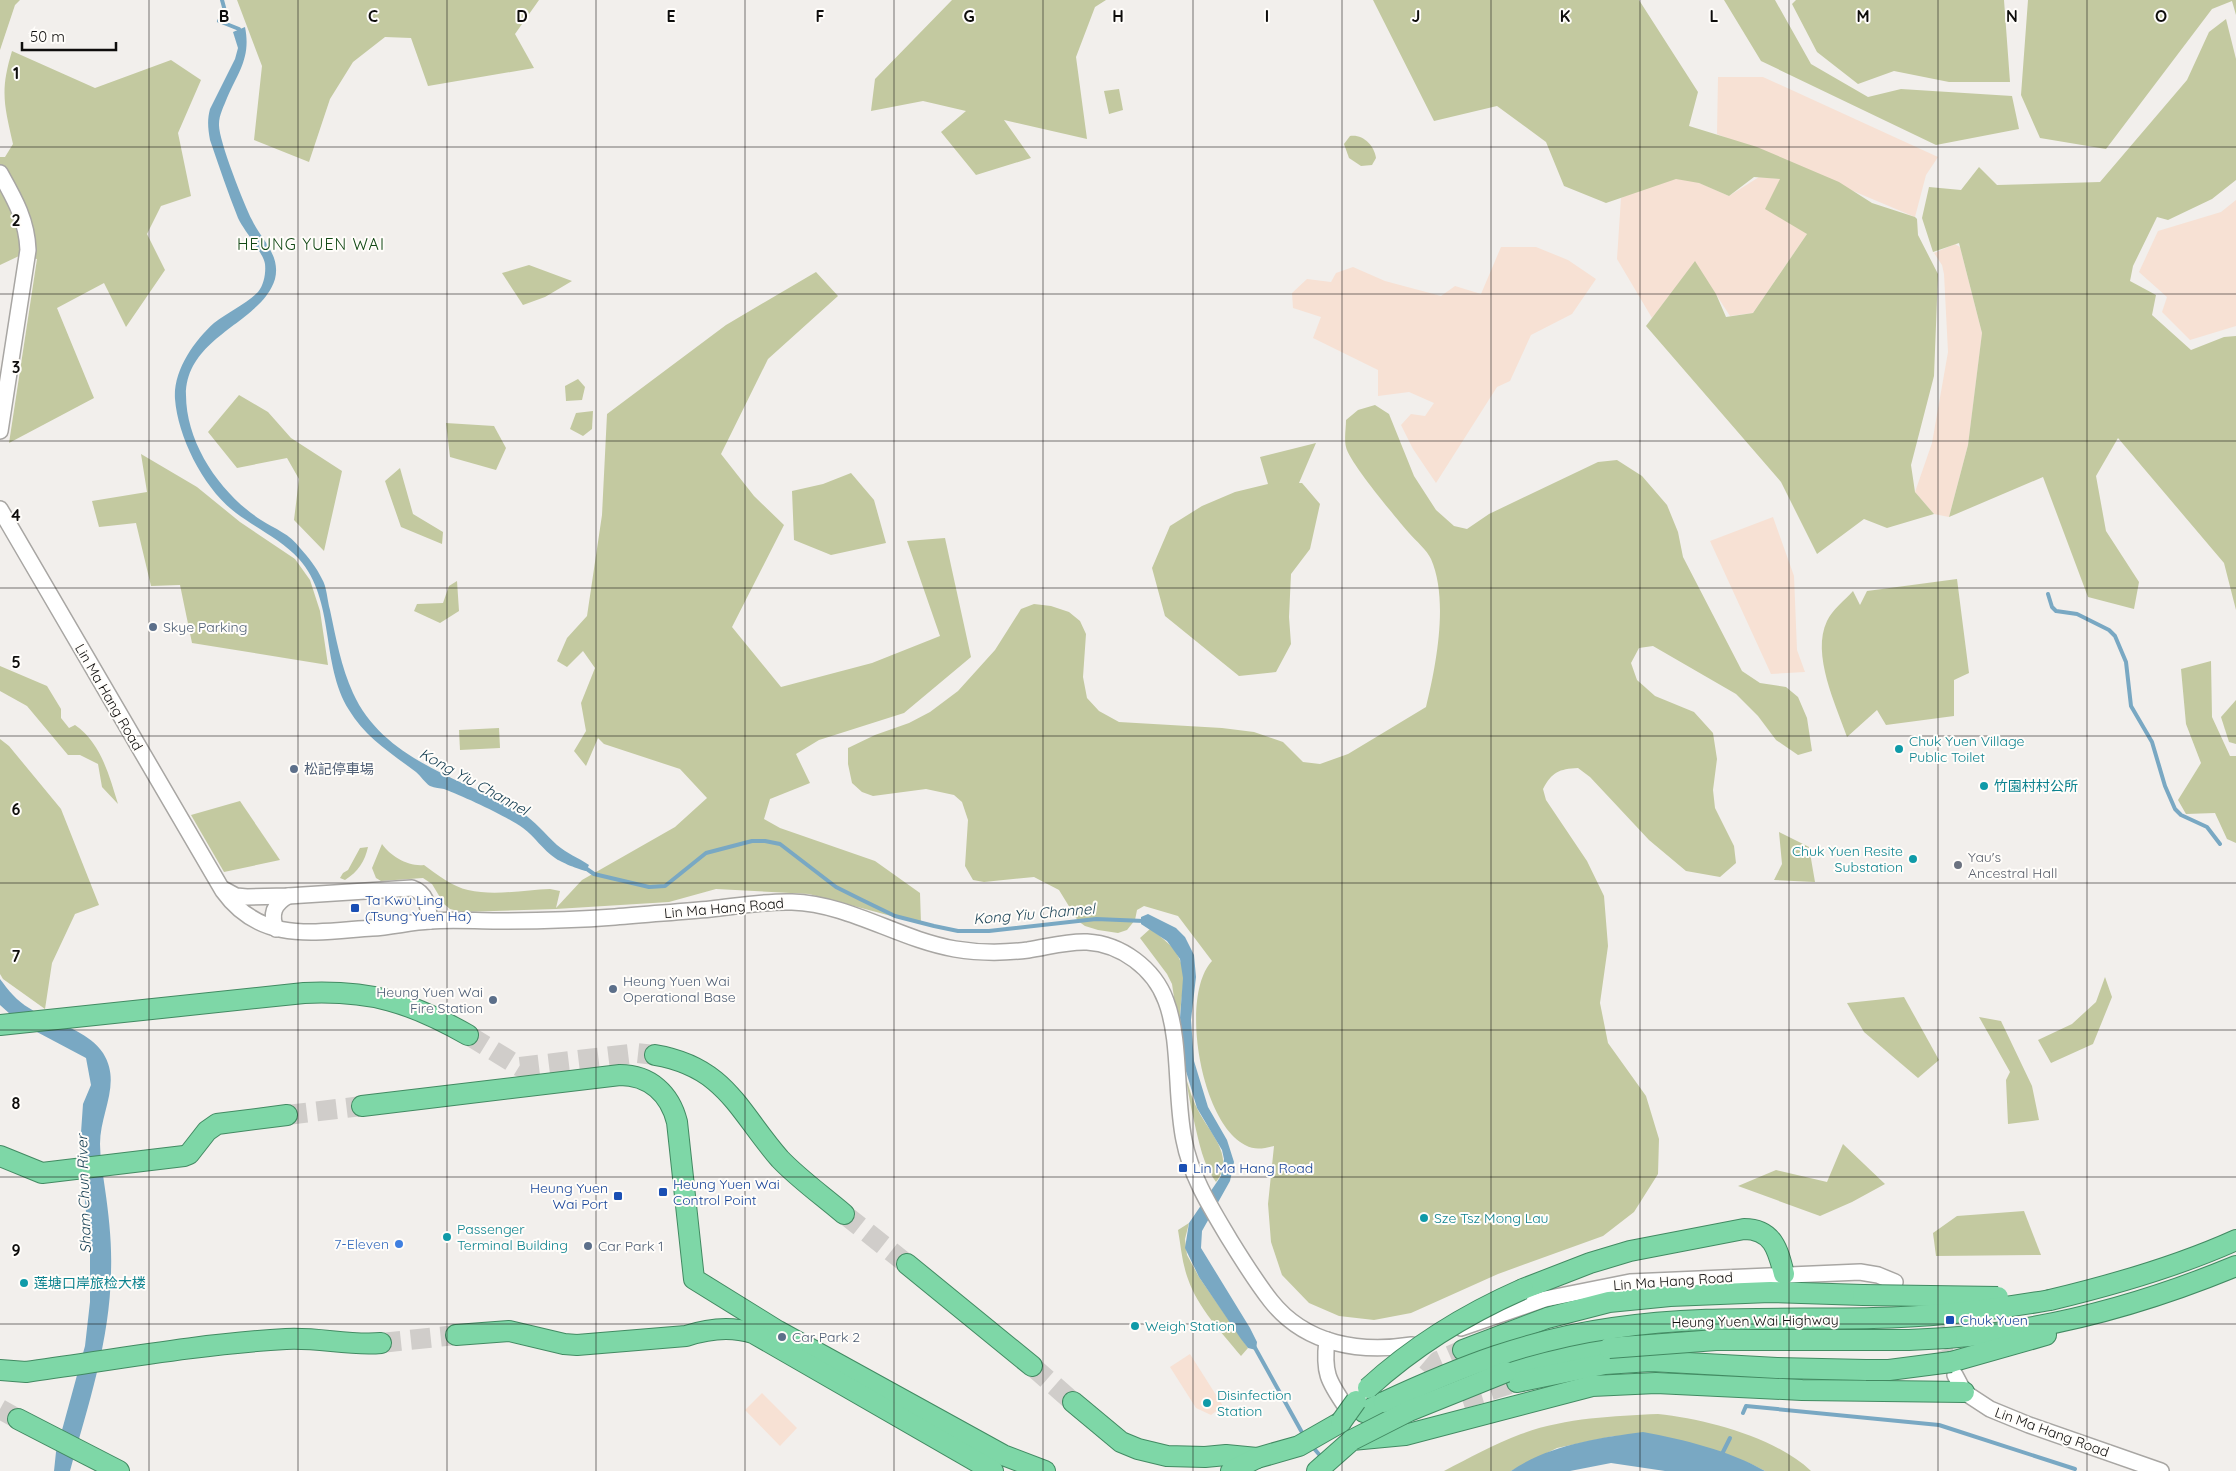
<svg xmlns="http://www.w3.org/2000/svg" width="2236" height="1471" viewBox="0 0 2236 1471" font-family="Quicksand,'Noto Sans SC',sans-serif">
  <rect width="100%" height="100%" fill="#f2efec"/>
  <!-- commercial -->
  <g fill="#f7e1d4">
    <path d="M1718 77H1763L1938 157 1926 175 1915 217 1717 134Z"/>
    <path d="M1677 173 1729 196 1759 177 1780 179 1807 234 1753 313 1730 316 1695 262 1652 318 1617 259 1621 198Z"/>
    <path d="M2236 200V326L2190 340 2162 312 2167 297 2139 272 2158 231 2221 212Z"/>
    <path d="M1955 244 1960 247 1982 333 1968 445 1949 517 1934 514 1915 492 1932 443 1948 352 1944 274 1942 265 1934 253Z"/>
    <path d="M1501 247H1536L1568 260 1596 279 1572 314 1531 335 1510 381 1497 387 1436 483 1413 449 1401 425 1411 414 1425 416 1434 403 1409 392 1378 396V370L1313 338 1321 317 1293 308 1292 293 1307 279 1331 282 1336 273 1353 267 1385 281 1441 296 1455 286 1481 294Z"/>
    <path d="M1773 517 1794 576 1797 650 1805 672 1771 674 1710 541Z"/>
    <path d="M1190 1354 1223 1406 1211 1415 1196 1408 1170 1367Z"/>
    <path d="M762 1393 797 1428 780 1446 745 1410Z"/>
  </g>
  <!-- green -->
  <g fill="#c3c9a0">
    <path d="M0 0H20L15 5 0 50Z"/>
    <path d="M237 0H539L515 34 534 68 428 86 411 38 385 37 353 62 330 99 309 162 254 140 262 66Z"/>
    <path d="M952 0H1106L1095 7 1076 57 1087 139 1004 120 1031 158 976 175 941 132 966 111 923 101 871 111 875 79Z"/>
    <path d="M1373 0H1639L1698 92 1689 126 1757 147 1839 182 1872 203 1915 217 1917 219 1918 235 1938 274 1934 376 1911 465 1915 492 1934 514 1887 528 1864 519 1817 554 1781 482 1646 326 1695 261 1716 294 1726 317 1753 313 1807 234 1765 209 1780 179 1754 177 1729 196 1699 183 1676 179 1606 203 1564 186 1546 142 1497 106 1434 121Z"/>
    <path d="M1724 0H1775L1811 64 1868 97 1901 89 2012 96 2019 129 1936 145 1761 61Z"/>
    <path d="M1796 0H2004L2010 82H1949L1894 71 1858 84 1817 52 1792 4Z"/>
    <path d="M2028 0H2236V15L2232 1 2212 9 2106 149 2040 138 2021 95Z"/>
    <path d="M2226 19 2236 59V180L2212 199 2168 220 2157 217 2133 266 2130 281 2156 295 2152 315 2191 350 2224 337 2236 336V610L2224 563 2118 438 2096 476 2106 531 2139 582 2134 609 2088 597 2043 477 1949 517 1968 445 1982 333 1959 243 1933 252 1922 218 1929 187 1961 190 1979 167 1997 185 2100 182 2187 80 2209 32Z"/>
    <path d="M12 51 95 88 171 60 201 80 178 133 191 196 161 206 147 234 165 270 126 327 104 283 57 308 94 398 9 443 37 259 19 256 0 265V157H5L13 144C4 104 0 91 12 51Z"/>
    <path d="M1119 89 1123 110 1109 114 1104 91Z"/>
    <path d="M1350 136C1363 134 1374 145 1376 158L1372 165 1361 166 1349 158 1344 144Z"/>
    <path d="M529 265 572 281 545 297 523 305 502 273Z"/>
    <path d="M816 272 838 296 768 359 721 454 754 496 784 525 732 627 781 687 872 663 940 636 907 541 945 538 971 657 904 713 819 740 796 754 810 783 770 799 764 819 780 828 875 861 920 893 921 924 809 894 716 889 669 902 556 909 462 912 450 909 444 904 432 884 423 878 381 881 376 878 372 868 382 844C390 856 409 867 424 865 436 874 453 887 468 890 494 896 524 890 550 889L560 891 556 908 582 880 675 827 707 798 680 769 604 744 598 738 586 766 574 751 586 731 581 703 595 668 583 651 567 667 557 661 567 638 587 616 602 515 607 414 726 325Z"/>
    <path d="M578 379 585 387 582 400 566 401 565 386Z"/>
    <path d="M239 395 268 412 291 438 342 471 324 551 294 520 299 479 287 458 237 468 208 432Z"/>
    <path d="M1375 405 1389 414 1414 476 1436 510 1454 526 1467 529 1489 514 1598 462 1617 460 1642 476 1667 505 1678 532 1683 557 1742 671 1760 683 1786 687 1798 697 1807 718 1812 751 1798 755 1776 740 1758 716 1736 694 1653 646 1639 648 1631 663 1637 680 1655 696 1694 712 1713 733 1717 759 1713 790 1715 808 1734 846 1736 863 1720 877 1686 871 1649 840 1590 777 1578 768C1559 769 1552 772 1543 789L1546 800 1587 861 1604 896 1608 946 1600 1003 1608 1043 1646 1096 1659 1139 1658 1174 1634 1212 1603 1236 1498 1274 1411 1313 1374 1320 1339 1316 1309 1303 1282 1275 1271 1242 1268 1204 1274 1146C1264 1148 1256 1151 1245 1145 1201 1123 1179 996 1212 961L1178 916 1144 906 1137 910 1135 920 1127 930 1118 933 1098 930 1085 926 1078 921 1059 890 1034 877 984 882 973 880 965 866 968 820 962 802 954 795 926 789 873 796 862 792 852 783 848 764V748L875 735 909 723 930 712 958 691 995 650 1021 609 1034 604 1051 606 1069 612 1080 621 1086 634 1083 677 1087 698 1099 711 1119 722 1222 728 1254 732 1283 742 1303 762 1320 764 1348 754 1426 707C1436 666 1449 600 1431 559 1427 550 1416 541 1409 533 1397 519 1349 462 1346 447 1344 439 1346 428 1346 420L1358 410Z"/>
    <path d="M593 411 592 429 583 436 570 429 576 413Z"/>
    <path d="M446 423 494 426 506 448 496 470 450 457Z"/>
    <path d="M1316 443 1299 483H1302L1320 504 1310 549 1291 574 1289 617 1291 644 1276 672 1239 676 1165 616 1152 568 1170 526 1202 506 1235 492 1268 484 1260 457Z"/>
    <path d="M141 454 197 487 240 522 295 559 310 580 320 611 328 665 192 643 180 585 151 586 136 523 99 527 92 501 147 492Z"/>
    <path d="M400 468 413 514 443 532 442 544 401 527 385 481Z"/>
    <path d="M851 473 874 500 886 543 831 555 794 540 792 491 823 484Z"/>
    <path d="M1957 579 1969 673 1954 680V716L1886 725 1877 710 1847 737C1836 705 1811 654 1827 621 1832 610 1845 600 1853 591L1860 605 1867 591Z"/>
    <path d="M457 581 459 611 440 623 414 611 417 604 443 603 449 586Z"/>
    <path d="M2211 661 2212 717 2230 756H2236V843L2227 839 2215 813 2186 814 2178 800 2201 763 2186 724 2181 669Z"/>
    <path d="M0 666 47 686 61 709V718L69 728 75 725C101 743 109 775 118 804L102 787 98 764 80 755H68L27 706 0 691Z"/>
    <path d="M2236 700V744L2229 742 2221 717Z"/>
    <path d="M499 728 500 748 460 750 459 730Z"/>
    <path d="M0 739 9 746 61 809 99 905 75 914 52 963 45 1009 3 979 0 974Z"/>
    <path d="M240 801 280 860 224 872 191 815Z"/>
    <path d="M1779 832 1809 847 1815 882 1774 880 1782 864Z"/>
    <path d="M368 847C365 861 358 872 345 880L340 878 343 873 348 870 360 848Z"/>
    <path d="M1150 929C1161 937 1173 945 1179 958 1188 975 1180 1000 1180 1018 1179 1049 1185 1087 1200 1114 1212 1135 1235 1158 1216 1182 1203 1165 1199 1142 1194 1121 1184 1076 1179 1030 1172 984L1167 974 1140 938Z"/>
    <path d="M2105 977 2112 997 2093 1044 2051 1063 2038 1040 2072 1024 2096 1002Z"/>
    <path d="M1904 997 1939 1060 1918 1078 1864 1032 1847 1003Z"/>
    <path d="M1979 1017 2001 1021 2032 1086 2039 1120 2008 1124 2006 1080 2010 1072Z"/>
    <path d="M1843 1144 1885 1184 1852 1202 1820 1216 1738 1186 1776 1170 1827 1182Z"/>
    <path d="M2024 1211 2041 1255 1936 1256 1933 1233 1957 1216Z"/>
    <path d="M1189 1223 1185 1239 1187 1255 1199 1277 1248 1348 1241 1356C1222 1333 1198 1308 1188 1279 1182 1263 1181 1247 1178 1230Z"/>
    <path d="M1658 1414C1706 1419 1775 1437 1811 1471H1765L1749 1463 1614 1436 1557 1448 1511 1471H1444C1469 1458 1494 1444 1521 1434 1564 1418 1613 1416 1658 1414Z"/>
  </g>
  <!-- water -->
  <g fill="#79a8c3">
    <path d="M245 27C251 57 239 71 227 98 224 106 219 115 219 124 218 139 244 204 252 220 261 239 281 255 275 279 262 323 186 336 186 395 186 444 221 494 261 520 275 529 290 534 300 548 308 557 317 568 322 579 327 587 327 600 330 610 336 638 341 667 353 693 384 761 462 778 521 812 535 821 545 834 557 845 566 853 579 858 589 865L586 871C580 870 560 862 555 858 543 850 535 837 523 828 506 816 465 797 444 789 440 788 435 788 430 786 425 783 421 776 416 772 392 754 365 737 349 710 320 663 336 601 299 559 282 540 256 528 236 513 204 489 178 438 175 399 173 371 194 341 214 323 228 312 246 304 258 292 264 285 266 273 265 264 264 254 244 231 238 218 228 193 219 166 210 140 208 129 207 120 210 109L235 59 238 48 233 32Z"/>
    <path d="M1148 914 1176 928 1185 937 1194 955 1196 977 1191 1020 1194 1061 1208 1107 1227 1140 1234 1162 1230 1181 1202 1231 1201 1248 1250 1328 1257 1342 1256 1350 1248 1348 1241 1339 1199 1277 1185 1248 1189 1223 1221 1176 1224 1159 1222 1150 1197 1108 1185 1068 1180 1018 1183 978 1180 959 1167 941 1141 924V917Z"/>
    <path d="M0 979C8 990 17 1001 29 1008 52 1023 87 1029 103 1053 122 1083 100 1112 100 1144 100 1159 103 1174 105 1189 109 1216 112 1244 111 1272 110 1340 88 1406 70 1471H54L56 1452 85 1346 90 1302V1255L80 1147 83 1104 91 1085 86 1058 20 1023 0 1005Z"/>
    <path d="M1643 1432C1685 1440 1728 1450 1765 1471H1665L1611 1463 1570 1471H1511C1549 1445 1598 1438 1643 1432Z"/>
  </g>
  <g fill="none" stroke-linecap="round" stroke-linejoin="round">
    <!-- stream -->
    <g stroke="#79a8c3" stroke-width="4">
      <path d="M222 0 225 11 219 21 239 29 240 34"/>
      <path d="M2048 594 2052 607 2056 611 2077 614 2109 630 2115 636 2126 662 2131 706 2152 742 2165 786 2175 809 2181 815 2207 827 2220 844"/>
      <path d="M584 867 594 874 649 887 665 886 706 853 752 841H765L780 844 836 887 860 899 895 916 934 926 958 931H989L1096 919 1144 921"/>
      <path d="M1254 1346 1304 1436"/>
      <path d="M1743 1413 1746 1406 1939 1425 2075 1469"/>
      <path d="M1311 1445 1323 1459"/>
      <path d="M1721 1456 1730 1438"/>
    </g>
    <!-- tertiary-tunnel -->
    <path stroke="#d0cdca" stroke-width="15" stroke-dasharray="15 8" stroke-linecap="butt" d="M1927 1307 1936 1324 1953 1371"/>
    <!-- trunk-tunnel -->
    <g stroke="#d0cdca" stroke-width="20" stroke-dasharray="20 10" stroke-linecap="butt">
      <path d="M468 1035 520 1067 637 1053 655 1055"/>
      <path d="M287 1115 362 1106"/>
      <path d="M844 1214 907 1264"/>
      <path d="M381 1343 456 1335"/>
      <path d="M1032 1366 1073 1402"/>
      <path d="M1427 1374 1438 1361 1463 1350"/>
      <path d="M1462 1399 1517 1382"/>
      <path d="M0 1409 18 1419"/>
    </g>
    <defs>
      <g id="tertiary">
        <path d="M0 173C14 198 27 220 28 250L0 431"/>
        <path d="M0 509 223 891C261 944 315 932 372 928 391 927 411 922 430 921 452 919 475 921 497 921 536 921 576 920 615 917 647 914 679 912 711 909 738 906 765 901 792 902 850 904 898 939 955 949 979 953 1004 953 1028 950 1048 947 1067 941 1087 942 1121 944 1154 968 1166 1001 1181 1040 1175 1097 1184 1140 1191 1177 1211 1208 1230 1240 1243 1261 1256 1282 1271 1301 1306 1345 1360 1353 1412 1345"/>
        <path d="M223 889 236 896 247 897 288 896 412 888C427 893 428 907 430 921"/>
        <path d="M276 929C270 914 274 904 288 896"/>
        <path d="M1461 1328 1545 1299 1630 1282 1860 1272 1878 1275 1895 1282"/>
        <path d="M1327 1340C1323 1372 1328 1381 1346 1407"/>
        <path d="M1955 1375 1964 1392 1990 1409 2029 1425 2161 1471"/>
      </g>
      <g id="trunk">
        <path d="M0 1025 304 993C371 990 410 1002 468 1035"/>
        <path d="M655 1055C726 1067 738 1111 780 1159 799 1179 823 1196 844 1214"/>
        <path d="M362 1106 620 1075C650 1075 670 1094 677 1122L694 1279 778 1331 1003 1455 1045 1471"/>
        <path d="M0 1156 42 1173 184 1156 189 1154 207 1131 217 1124 287 1115"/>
        <path d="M907 1264 1032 1366"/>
        <path d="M1523 1289 1590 1263 1630 1251 1744 1229C1773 1229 1778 1250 1784 1274"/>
        <path d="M2050 1300C2113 1285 2176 1267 2236 1240"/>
        <path d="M456 1335 509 1331 564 1344 577 1345 686 1336C707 1329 731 1326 753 1333L993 1471"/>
        <path d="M1947 1338C2046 1331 2144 1304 2236 1266"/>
        <path d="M1463 1350 1547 1318 1609 1302 1670 1296 1770 1292 1863 1295"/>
        <path d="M1951 1362 2046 1335"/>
        <path d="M0 1370 26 1372C112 1360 199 1344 286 1339 318 1337 349 1346 381 1343"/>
        <path d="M1509 1371 1579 1353 1609 1348"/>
        <path d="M1517 1382 1605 1364 1651 1361 1777 1368 1866 1370"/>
        <path d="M1073 1402 1121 1442 1138 1449 1167 1456 1205 1457 1226 1455 1257 1458"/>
        <path d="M1364 1412 1384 1402"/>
        <path d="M18 1419 119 1471"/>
        <path d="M1231 1471 1257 1458 1299 1446 1341 1422"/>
        <path d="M1317 1471 1352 1440 1405 1435 1592 1386 1656 1383 1802 1390 1964 1392"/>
      </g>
    </defs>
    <!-- tertiary casing -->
    <use href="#tertiary" stroke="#a8a6a3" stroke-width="18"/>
    <!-- trunk casing -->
    <use href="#trunk" stroke="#428a62" stroke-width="22"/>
    <!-- tertiary -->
    <use href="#tertiary" stroke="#fff" stroke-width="15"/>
    <!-- trunk -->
    <use href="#trunk" stroke="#7ed7a7" stroke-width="20"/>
    <defs>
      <g id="trunk-bridge">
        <path d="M1863 1295 1998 1297"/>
        <path d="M1609 1348 1716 1340H1909L1947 1338"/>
        <path d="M1866 1370H1889L1951 1362"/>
        <path d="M1368 1388C1414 1346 1466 1314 1523 1289"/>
        <path d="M1384 1402C1462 1366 1528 1340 1613 1328 1699 1315 1787 1320 1873 1318 1933 1317 1992 1310 2050 1300"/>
        <path d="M1341 1422 1356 1401"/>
        <path d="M1352 1440 1409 1411 1506 1372"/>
      </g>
    </defs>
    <!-- trunk-bridge casing -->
    <use href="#trunk-bridge" stroke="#428a62" stroke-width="22" stroke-linecap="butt"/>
    <!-- trunk-bridge -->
    <use href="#trunk-bridge" stroke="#7ed7a7" stroke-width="20"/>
  </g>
  <!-- grid -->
  <path fill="none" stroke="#0e0d0c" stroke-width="1" stroke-opacity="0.55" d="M149 0V1471M298 0V1471M447 0V1471M596 0V1471M745 0V1471M894 0V1471M1043 0V1471M1193 0V1471M1342 0V1471M1491 0V1471M1640 0V1471M1789 0V1471M1938 0V1471M2087 0V1471M0 147H2236M0 294H2236M0 441H2236M0 588H2236M0 736H2236M0 883H2236M0 1030H2236M0 1177H2236M0 1324H2236"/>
  <!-- markers -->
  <g fill="#5c6f8a" stroke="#fffdfa" stroke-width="2">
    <circle cx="153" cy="627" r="5"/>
    <circle cx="294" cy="769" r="5"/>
    <circle cx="613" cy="989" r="5"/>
    <circle cx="493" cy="1000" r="5"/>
    <circle cx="588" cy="1246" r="5"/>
    <circle cx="782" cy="1337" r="5"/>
  </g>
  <g fill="#0f9aa8" stroke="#fffdfa" stroke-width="2">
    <circle cx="1899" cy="749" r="5"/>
    <circle cx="1984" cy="786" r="5"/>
    <circle cx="1913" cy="859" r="5"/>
    <circle cx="1424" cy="1218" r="5"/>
    <circle cx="447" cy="1237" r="5"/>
    <circle cx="24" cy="1283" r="5"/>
    <circle cx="1135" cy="1326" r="5"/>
    <circle cx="1207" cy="1403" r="5"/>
  </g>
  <circle fill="#6b7280" stroke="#fffdfa" stroke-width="2" cx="1958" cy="865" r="5"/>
  <g fill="#1a4fb4" stroke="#fffdfa" stroke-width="2">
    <rect x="350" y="903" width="10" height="10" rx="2.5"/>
    <rect x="1178" y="1163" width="10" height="10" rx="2.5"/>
    <rect x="658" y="1187" width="10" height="10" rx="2.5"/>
    <rect x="613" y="1191" width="10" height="10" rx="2.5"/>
    <rect x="1945" y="1315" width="10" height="10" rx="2.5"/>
  </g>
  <circle fill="#3f7fe0" stroke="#fffdfa" stroke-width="2" cx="399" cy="1244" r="5"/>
  <g text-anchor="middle" stroke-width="4" stroke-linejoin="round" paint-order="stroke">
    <!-- service labels -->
    <g font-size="14" fill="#4e5e75" stroke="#fffdfa" text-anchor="start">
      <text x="163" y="632">Skye Parking</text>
      <text x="304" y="774">松記停車場</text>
      <text x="623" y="986">Heung Yuen Wai<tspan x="623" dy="16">Operational Base</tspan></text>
      <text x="483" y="997" text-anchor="end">Heung Yuen Wai<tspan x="483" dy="16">Fire Station</tspan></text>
      <text x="598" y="1251">Car Park 1</text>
      <text x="792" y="1342">Car Park 2</text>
    </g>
    <!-- street labels -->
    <g font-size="14" fill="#0e0d0c" stroke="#fffdfa">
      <text transform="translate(109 697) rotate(60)" y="5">Lin Ma Hang Road</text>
      <text transform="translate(724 908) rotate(-5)" y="5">Lin Ma Hang Road</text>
      <text transform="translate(1673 1281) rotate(-4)" y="5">Lin Ma Hang Road</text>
      <text transform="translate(1755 1321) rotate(-1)" y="5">Heung Yuen Wai Highway</text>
      <text transform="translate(2052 1432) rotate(20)" y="5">Lin Ma Hang Road</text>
    </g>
    <!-- culture labels -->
    <g font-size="14" fill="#0d838f" stroke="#fffdfa" text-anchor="start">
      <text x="1909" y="746">Chuk Yuen Village<tspan x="1909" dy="16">Public Toilet</tspan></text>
      <text x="1994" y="791">竹園村村公所</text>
      <text x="1903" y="856" text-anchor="end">Chuk Yuen Resite<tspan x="1903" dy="16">Substation</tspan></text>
      <text x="1434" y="1223">Sze Tsz Mong Lau</text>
      <text x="457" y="1234">Passenger<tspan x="457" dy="16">Terminal Building</tspan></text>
      <text x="34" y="1288">莲塘口岸旅检大楼</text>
      <text x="1145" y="1331">Weigh Station</text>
      <text x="1217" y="1400">Disinfection<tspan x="1217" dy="16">Station</tspan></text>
    </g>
    <!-- worship labels -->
    <g font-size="14" fill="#5b616d" stroke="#fffdfa" text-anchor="start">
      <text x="1968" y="862">Yau's<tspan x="1968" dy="16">Ancestral Hall</tspan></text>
    </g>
    <!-- transit labels -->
    <g font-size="14" fill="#164399" stroke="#fffdfa" text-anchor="start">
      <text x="365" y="905">Ta Kwu Ling<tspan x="365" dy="16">(Tsung Yuen Ha)</tspan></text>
      <text x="1193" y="1173">Lin Ma Hang Road</text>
      <text x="673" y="1189">Heung Yuen Wai<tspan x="673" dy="16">Control Point</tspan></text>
      <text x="608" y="1193" text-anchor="end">Heung Yuen<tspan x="608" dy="16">Wai Port</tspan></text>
      <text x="1960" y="1325">Chuk Yuen</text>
    </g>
    <!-- shop labels -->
    <g font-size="14" fill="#366cbe" stroke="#fffdfa" text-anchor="end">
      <text x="389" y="1249">7-Eleven</text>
    </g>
    <!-- water labels -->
    <g font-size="15" font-style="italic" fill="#163f53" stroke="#fffdfa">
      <text transform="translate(474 782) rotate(29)" y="5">Kong Yiu Channel</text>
      <text transform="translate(1034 914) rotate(-5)" y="5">Kong Yiu Channel</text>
      <text transform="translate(84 1194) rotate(-92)" y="5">Sham Chun River</text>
    </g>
    <!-- quarter labels -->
    <g font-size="16" letter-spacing="1" fill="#124915" stroke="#fffdfa">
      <text x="311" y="250">HEUNG YUEN WAI</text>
    </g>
  </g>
  <g font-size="16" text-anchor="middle" font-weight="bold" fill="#0e0d0c" stroke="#fffdfa" stroke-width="4" stroke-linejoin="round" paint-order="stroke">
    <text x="224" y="22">B</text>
    <text x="373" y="22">C</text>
    <text x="522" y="22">D</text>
    <text x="671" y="22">E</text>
    <text x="820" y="22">F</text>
    <text x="969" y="22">G</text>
    <text x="1118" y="22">H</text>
    <text x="1267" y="22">I</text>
    <text x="1416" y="22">J</text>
    <text x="1565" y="22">K</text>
    <text x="1714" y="22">L</text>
    <text x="1863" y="22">M</text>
    <text x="2012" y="22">N</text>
    <text x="2161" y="22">O</text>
    <text x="16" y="79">1</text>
    <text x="16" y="226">2</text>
    <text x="16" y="373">3</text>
    <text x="16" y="521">4</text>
    <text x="16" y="668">5</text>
    <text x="16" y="815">6</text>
    <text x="16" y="962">7</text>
    <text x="16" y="1109">8</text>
    <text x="16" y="1256">9</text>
  </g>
  <!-- scale -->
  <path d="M22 42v8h94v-8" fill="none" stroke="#0e0d0c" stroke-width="2.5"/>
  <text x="30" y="42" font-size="15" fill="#0e0d0c" stroke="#fffdfa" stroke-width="4" paint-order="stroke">50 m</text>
</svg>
